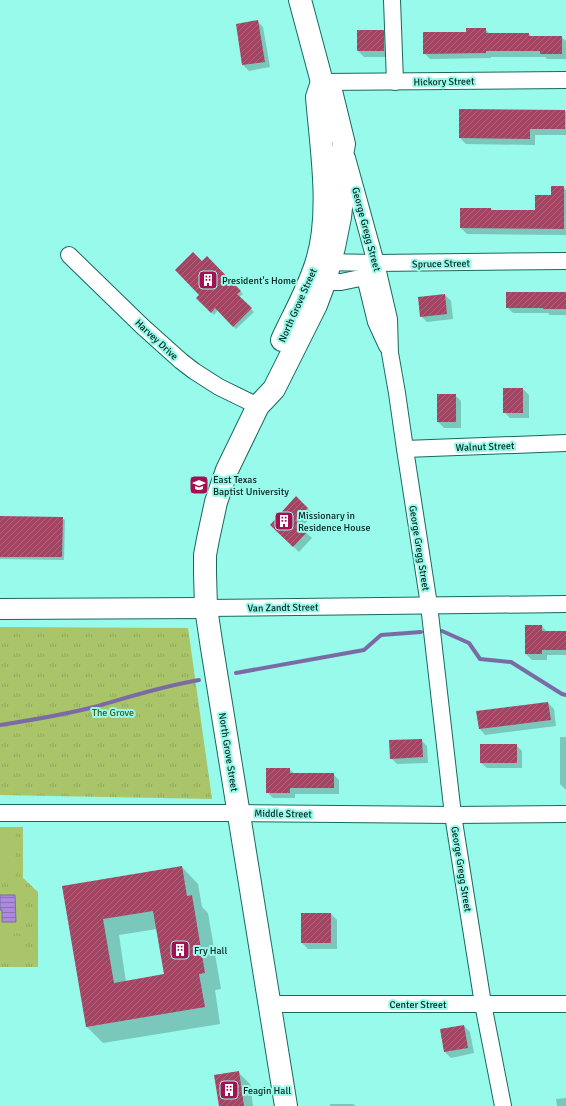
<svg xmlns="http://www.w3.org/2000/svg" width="566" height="1106" viewBox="0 0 566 1106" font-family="Signika,sans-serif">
  <defs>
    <pattern id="grass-tufts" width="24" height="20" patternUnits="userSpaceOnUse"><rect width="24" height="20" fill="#a9c469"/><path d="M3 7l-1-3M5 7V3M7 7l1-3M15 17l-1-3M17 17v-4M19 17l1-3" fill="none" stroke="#90a85b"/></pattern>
    <pattern id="water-rules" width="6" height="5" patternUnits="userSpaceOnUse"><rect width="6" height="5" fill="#ad89de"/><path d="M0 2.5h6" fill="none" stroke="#8b70b3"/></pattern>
    <pattern id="building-hatch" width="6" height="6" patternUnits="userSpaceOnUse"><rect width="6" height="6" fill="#a24562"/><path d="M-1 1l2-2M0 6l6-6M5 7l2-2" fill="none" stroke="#a7697d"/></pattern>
  </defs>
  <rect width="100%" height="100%" fill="#98faea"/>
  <!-- grass -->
  <g fill="url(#grass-tufts)">
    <path d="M0 627 188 628 212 799 0 795Z"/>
    <path d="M0 827H23V878L38 892V967H0Z"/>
  </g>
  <!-- pitch -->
  <g fill="#a9c469">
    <path d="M0 833H15V881L0 880Z"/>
    <rect x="0" y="889" width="23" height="43"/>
    <rect x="0" y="936" width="24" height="27"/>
  </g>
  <!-- water -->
  <path fill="url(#water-rules)" stroke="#7a6ba5" d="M0 895H15L16 922H2V910H0Z"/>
  <!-- shadow -->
  <g fill="#0003" fill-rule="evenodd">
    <path d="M257 21 263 27 270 67 249 71 243 65Z"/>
    <path d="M485 29 490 34H529L532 37H561L566 41V59H547L545 57H491V58L430 59 424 53 467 33Z"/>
    <path d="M358 31H383L389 37 390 57H364L358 51Z"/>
    <path d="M565 111 566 112V135H535V145L466 144 460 138Z"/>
    <path d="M563 187 566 190V235L467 234 461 228 491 209 494 211H536Z"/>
    <path d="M207 258 243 294 239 297 254 312 236 329 218 310 214 315 197 298 200 295Z"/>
    <path d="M566 293V315H550L548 313H513L507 307Z"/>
    <path d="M445 295 451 301 453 319 427 322 421 316Z"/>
    <path d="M523 389 529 395V418H510L504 412Z"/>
    <path d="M455 395 461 401V428H444L438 422Z"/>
    <path d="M296 498 314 514 301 528 312 538 299 552 277 531Z"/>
    <path d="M0 517 62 518 65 520 64 560 0 559Z"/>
    <path d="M542 626 547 632H566V655H547V660H532L526 654Z"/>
    <path d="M548 703 554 709 556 726 485 735 480 729Z"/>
    <path d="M560 737H566V790L560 784Z"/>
    <path d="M421 740 427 746 428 763 397 764 391 758Z"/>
    <path d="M516 745 522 751V768H487L481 763Z"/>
    <path d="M289 769 295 774H333L339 780V794H295V798H273L267 792Z"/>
    <path d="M182 867 198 884 202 907 208 913 221 989 215 990 220 1024 103 1043 87 1027 63 887ZM157 929 165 975 126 982 119 935Z"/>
    <path d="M302 914H331L337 920V949H308L302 943Z"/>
    <path d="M464 1026 470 1032 474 1053 451 1058 445 1052Z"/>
    <path d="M238 1072 250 1084 253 1106H220Z"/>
    <path d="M566 1098V1106H557L556 1099Z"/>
    <path d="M330 1104H353L356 1106H330Z"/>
  </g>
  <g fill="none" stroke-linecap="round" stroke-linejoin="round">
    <!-- stream -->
    <g stroke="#7a6ba5" stroke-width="4">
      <path d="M442 631 469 643 480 659 511 662 562 694 566 695"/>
      <path d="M236 673 364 650 381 635 421 632"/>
      <path d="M0 725C32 720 63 715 94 707 129 697 163 686 199 680"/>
    </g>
  </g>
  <!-- building -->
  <g fill="url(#building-hatch)" fill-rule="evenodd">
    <path d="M258 20 265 62 242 65 236 24Z"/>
    <path d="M466 28H486V33H529V36H562V54H540V51H486V53L423 54V32H466Z"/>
    <rect x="357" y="30" width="27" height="21"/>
    <path d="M459 109 565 110V129H530V139L459 138Z"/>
    <path d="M551 186H564V229L460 228V208H491V210H535V195H551Z"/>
    <path d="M193 252 202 261 207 256 241 291 237 294 252 308 233 327 215 308 211 313 196 298 199 295 175 270Z"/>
    <path d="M506 292H566V309H543V308H506Z"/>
    <path d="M445 294 447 314 420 317 418 297Z"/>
    <rect x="503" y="388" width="20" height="25"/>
    <rect x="437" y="394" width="19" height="28"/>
    <path d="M296 496 308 508 296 521 307 532 293 547 270 525Z"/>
    <path d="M0 516 63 517 62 557H0Z"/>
    <path d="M525 625H542V631H566V650H542V654H525Z"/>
    <path d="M548 702 551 720 479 729 476 711Z"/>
    <path d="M422 739 423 757 390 759 389 740Z"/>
    <rect x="480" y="744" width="37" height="19"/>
    <path d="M266 768H290V773H334V788H290V793H266Z"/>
    <path d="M182 866 187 896 192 895 205 973 199 974 205 1007 86 1027 62 886ZM153 911 164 974 114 983 103 919Z"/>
    <rect x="301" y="913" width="30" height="30"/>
    <path d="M464 1025 468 1048 444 1052 440 1029Z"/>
    <path d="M239 1071 244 1106H219L214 1075Z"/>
  </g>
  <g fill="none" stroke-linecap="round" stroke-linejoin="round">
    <defs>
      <g id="minor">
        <path d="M392 0 395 82"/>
        <path d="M322 82 566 80"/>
        <path d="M347 158 376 263 389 319 390 353 397 393 405 449 429 605 453 815 483 1004 503 1106"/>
        <path d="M69 255 142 326 181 361 194 371 219 387 258 406"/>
        <path d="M320 262 376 263 566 261"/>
        <path d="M365 277 376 322 387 346"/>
        <path d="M315 279 332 282H341L365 277 372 269"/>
        <path d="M405 449 566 443"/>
        <path d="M206 608 566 604"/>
        <path d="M0 813H238L453 815 566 814"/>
        <path d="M270 1004H566"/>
      </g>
      <path id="tertiary" d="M0 609 206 608"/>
      <g id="secondary">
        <path d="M282 340C294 314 309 288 317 261 332 212 321 147 317 97L322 82"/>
        <path d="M286 1106 212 648 206 608 205 573V555L208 539 216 502 227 470 258 406 274 389 316 305 325 281 334 247 340 217 342 198V178L341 160 344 144 331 91 322 82 300 0"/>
      </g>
    </defs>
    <!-- minor casing -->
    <use href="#minor" stroke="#17695f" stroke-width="18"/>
    <!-- tertiary casing -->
    <use href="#tertiary" stroke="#17695f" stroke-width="22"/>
    <!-- secondary casing -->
    <use href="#secondary" stroke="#17695f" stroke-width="24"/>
    <!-- minor -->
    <use href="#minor" stroke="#fff" stroke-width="16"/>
    <!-- tertiary -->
    <use href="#tertiary" stroke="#fff" stroke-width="20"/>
    <!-- secondary -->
    <use href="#secondary" stroke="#fff" stroke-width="22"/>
  </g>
  <!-- icons -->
  <defs>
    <symbol id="building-square" viewBox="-11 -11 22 22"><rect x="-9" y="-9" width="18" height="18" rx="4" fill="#a41151" stroke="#98faea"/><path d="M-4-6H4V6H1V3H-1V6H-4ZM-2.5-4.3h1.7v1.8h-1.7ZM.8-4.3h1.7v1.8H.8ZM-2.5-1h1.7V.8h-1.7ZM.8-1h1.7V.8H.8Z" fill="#fff"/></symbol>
    <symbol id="university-square" viewBox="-11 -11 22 22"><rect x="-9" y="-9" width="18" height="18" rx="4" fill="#a41151" stroke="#98faea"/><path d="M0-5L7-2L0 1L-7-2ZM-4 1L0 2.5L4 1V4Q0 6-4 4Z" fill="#fff"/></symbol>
  </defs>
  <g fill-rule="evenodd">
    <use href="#building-square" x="197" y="269" width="22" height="22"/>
    <use href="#university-square" x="188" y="474" width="22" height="22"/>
    <use href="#building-square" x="273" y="510" width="22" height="22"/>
    <use href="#building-square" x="169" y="939" width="22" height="22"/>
    <use href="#building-square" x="218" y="1079" width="22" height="22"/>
  </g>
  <g text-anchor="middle" stroke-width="4" stroke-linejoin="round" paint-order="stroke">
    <!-- street labels -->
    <g font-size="10" fill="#03241f" stroke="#98faea">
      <text transform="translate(444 81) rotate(-1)" y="4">Hickory Street</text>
      <text transform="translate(367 229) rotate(75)" y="4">George Gregg Street</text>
      <text transform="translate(441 263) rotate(-1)" y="4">Spruce Street</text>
      <text transform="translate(297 305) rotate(-66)" y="4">North Grove Street</text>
      <text transform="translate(157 339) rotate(43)" y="4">Harvey Drive</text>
      <text transform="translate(485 446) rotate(-2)" y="4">Walnut Street</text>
      <text transform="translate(420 548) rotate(81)" y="4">George Gregg Street</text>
      <text transform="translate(283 607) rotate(-1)" y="4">Van Zandt Street</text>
      <text transform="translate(229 752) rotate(81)" y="4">North Grove Street</text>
      <text transform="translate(283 813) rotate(1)" y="4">Middle Street</text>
      <text transform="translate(462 869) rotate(81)" y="4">George Gregg Street</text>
      <text x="418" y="1008">Center Street</text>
    </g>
    <!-- poi labels -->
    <g font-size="10" fill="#03241f" stroke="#98faea" text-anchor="start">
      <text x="222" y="284">President's Home</text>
      <text x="213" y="483">East Texas<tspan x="213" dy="12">Baptist University</tspan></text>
      <text x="298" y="519">Missionary in<tspan x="298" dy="12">Residence House</tspan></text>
      <text x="194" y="954">Fry Hall</text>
      <text x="243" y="1094">Feagin Hall</text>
    </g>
    <!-- park labels -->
    <g font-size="10" fill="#485a16" stroke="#98faea">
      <text x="113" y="716">The Grove</text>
    </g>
  </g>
</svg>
